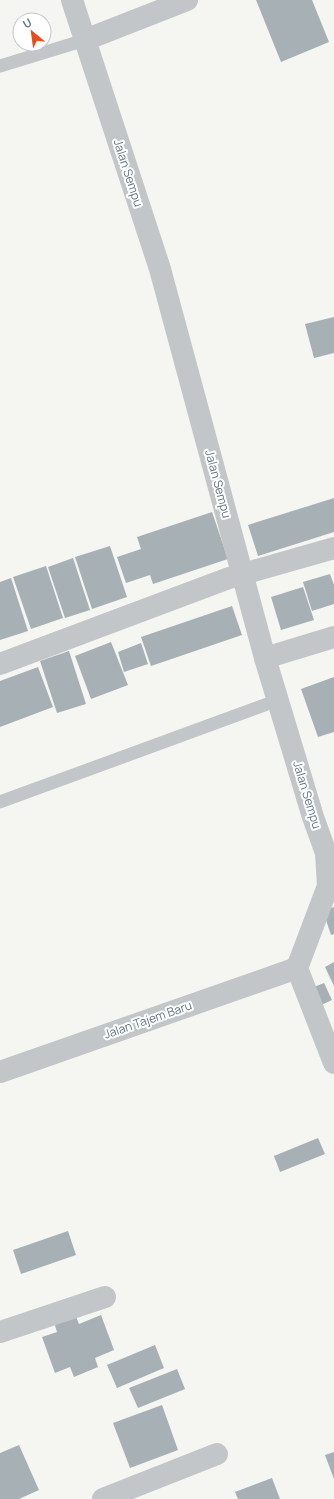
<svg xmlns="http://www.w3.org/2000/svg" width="334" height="1499" viewBox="0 0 334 1499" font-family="Manrope,sans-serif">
  <rect width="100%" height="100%" fill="#f5f5f1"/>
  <!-- building -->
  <g fill="#a7b0b5">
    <path d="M256 0H312L329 42 281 62Z"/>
    <path d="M334 317V353L314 358 305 324Z"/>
    <path d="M334 498V532L258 556 248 525Z"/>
    <path d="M212 512 228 559 153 584 150 575 126 583 117 557 141 549 137 537Z"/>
    <path d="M110 546 127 597 92 609 75 557Z"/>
    <path d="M73 558 90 610 65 618 48 567Z"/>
    <path d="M46 566 63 618 31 629 13 577Z"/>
    <path d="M330 574 334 585V604L312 611 303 582Z"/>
    <path d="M11 578 28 631 0 640V582Z"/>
    <path d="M303 587 314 620 281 630 271 597Z"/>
    <path d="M232 606 242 635 151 666 141 637Z"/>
    <path d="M111 642 128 685 91 699 75 656Z"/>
    <path d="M141 643 148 664 124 672 118 652Z"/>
    <path d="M69 651 86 704 57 713 40 661Z"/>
    <path d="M38 667 53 707 0 727V681Z"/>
    <path d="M334 677V732L318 737 301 689Z"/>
    <path d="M334 907V934L331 935 323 911Z"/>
    <path d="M334 962V986L325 967Z"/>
    <path d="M324 983 332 1000 317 1007 309 989Z"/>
    <path d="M318 1138 325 1154 280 1172 274 1156Z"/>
    <path d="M68 1231 76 1255 21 1274 13 1250Z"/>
    <path d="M75 1314 79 1324 101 1315 114 1350 95 1358 98 1367 74 1377 70 1367 55 1373 42 1337 57 1332 54 1322Z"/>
    <path d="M155 1345 164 1368 117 1388 107 1365Z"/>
    <path d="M177 1369 185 1389 138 1408 129 1388Z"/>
    <path d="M162 1405 178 1450 130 1468 113 1423Z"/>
    <path d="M19 1445 39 1490 19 1499H0V1453Z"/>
    <path d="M334 1452V1479L325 1455Z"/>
    <path d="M272 1478 280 1499H238L235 1492Z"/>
  </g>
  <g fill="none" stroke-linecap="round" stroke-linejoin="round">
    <!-- service -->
    <g stroke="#c2c6c9" stroke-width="13">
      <path d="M0 66 85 40"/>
      <path d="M0 802 278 700"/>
    </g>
    <!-- minor -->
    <g stroke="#c2c6c9" stroke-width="22">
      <path d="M72 0 160 269 265 658 313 817 326 853 328 886 297 968"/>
      <path d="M85 40 187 0"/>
      <path d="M265 658 334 637"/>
      <path d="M0 664 229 578 334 548"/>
      <path d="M297 968 334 1063"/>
      <path d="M0 1072 297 968"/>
      <path d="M0 1332 105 1297"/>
      <path d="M103 1499 217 1454"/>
    </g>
  </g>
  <g text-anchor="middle" stroke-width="4" stroke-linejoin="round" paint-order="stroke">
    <!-- street labels -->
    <g font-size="12" fill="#637583" stroke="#fff">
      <text transform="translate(128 173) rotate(72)" y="4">Jalan Sempu</text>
      <text transform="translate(218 484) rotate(75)" y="4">Jalan Sempu</text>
      <text transform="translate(307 795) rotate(73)" y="4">Jalan Sempu</text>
      <text transform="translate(148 1020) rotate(-19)" y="4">Jalan Tajem Baru</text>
    </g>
  </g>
  <!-- north arrow -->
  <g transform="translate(32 32) rotate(331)"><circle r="19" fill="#ffffff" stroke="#c1c8cd"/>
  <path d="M0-3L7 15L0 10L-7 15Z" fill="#e94b1d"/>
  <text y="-6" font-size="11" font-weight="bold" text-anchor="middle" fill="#637583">U</text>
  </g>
</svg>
